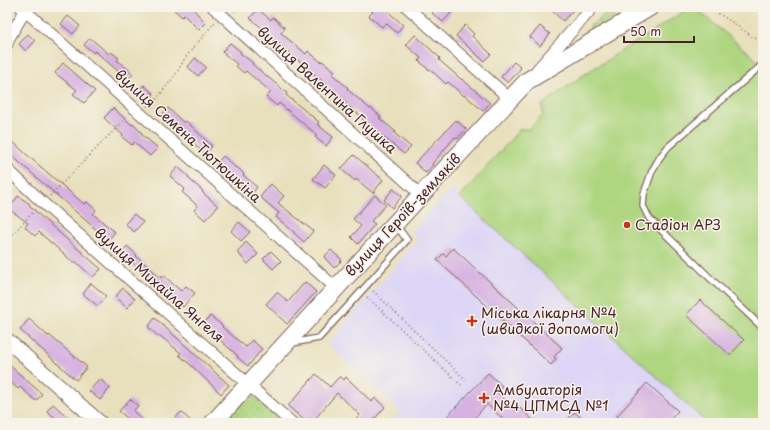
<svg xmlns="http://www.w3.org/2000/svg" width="770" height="430" viewBox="0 0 770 430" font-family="'Playpen Sans',sans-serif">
  <defs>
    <pattern id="green-dots" width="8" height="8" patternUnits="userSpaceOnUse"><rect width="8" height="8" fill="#aed57f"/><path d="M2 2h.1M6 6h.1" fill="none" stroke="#97b66e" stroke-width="1.8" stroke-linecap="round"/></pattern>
  </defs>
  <rect width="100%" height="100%" fill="#f7f3e8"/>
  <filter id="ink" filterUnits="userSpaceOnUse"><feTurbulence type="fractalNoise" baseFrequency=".025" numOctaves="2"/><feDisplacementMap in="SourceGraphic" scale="8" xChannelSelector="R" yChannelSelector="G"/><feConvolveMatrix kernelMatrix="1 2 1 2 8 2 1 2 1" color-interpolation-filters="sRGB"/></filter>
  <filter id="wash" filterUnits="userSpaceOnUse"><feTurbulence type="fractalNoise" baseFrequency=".012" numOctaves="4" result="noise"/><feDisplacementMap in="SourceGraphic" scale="16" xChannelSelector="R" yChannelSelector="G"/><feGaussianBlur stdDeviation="0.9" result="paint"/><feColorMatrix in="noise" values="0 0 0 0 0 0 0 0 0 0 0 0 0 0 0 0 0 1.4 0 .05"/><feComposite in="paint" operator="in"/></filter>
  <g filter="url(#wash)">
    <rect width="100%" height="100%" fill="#e8e0bd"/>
    <!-- built -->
    <path fill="#dcd5f6" d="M452 188 460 197 707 423H390L400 412 328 344 412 247 418 242 411 232Z"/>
    <!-- green -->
    <g fill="url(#green-dots)" stroke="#7c7a55">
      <path d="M611 7H630L591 31 590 26 599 20Z"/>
      <path d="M251 397 255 398 283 423H223L247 398Z"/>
    </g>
    <!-- pitch -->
    <path fill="#aed57f" stroke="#7c7a55" d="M691 7H694L763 65V423H707L460 197 520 129H529L543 115 542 105 582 76Z"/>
    <g id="blocks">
      <!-- building -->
      <g fill="#d6b1e1">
        <path d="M171 7H191L206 23 199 30 184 15 182 17Z"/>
        <path d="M368 7H383L403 25 397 33 386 23 382 27 369 16 373 12Z"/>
        <path d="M437 7H446L452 12 443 22 432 13Z"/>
        <path d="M548 7H576L563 21Z"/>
        <path d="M258 9 271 20 273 17 285 28 281 33 306 54 308 51 321 62 322 61 335 71 332 74 348 88 347 89 370 109 371 108 381 117 379 118 396 132 394 133 411 147 404 154 371 127 362 119 363 118 345 103 346 102 275 40 274 42 262 31 263 29 250 18Z"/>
        <path d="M68 16 80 26 73 34 61 24Z"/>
        <path d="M465 25 474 34 472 36 491 54 484 61 456 36Z"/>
        <path d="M540 26 550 34 540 46 530 37Z"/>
        <path d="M28 34 35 41 26 51 19 44Z"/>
        <path d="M415 35 440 58 439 60 462 80V79L490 103 483 111 465 95 464 96 448 82 446 84 430 69 429 70 419 61 421 58 406 45Z"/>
        <path d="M90 38 109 54 111 52 119 58 117 60 133 74 127 81 117 72 118 71 95 51 94 53 84 45Z"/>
        <path d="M230 43 241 52 240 53 253 63 252 64 287 93 286 95 319 122 317 124 333 137 326 146 315 137 317 135 279 103 277 106 266 97 271 92 246 71 244 73 236 66 237 64 222 52Z"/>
        <path d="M195 58 206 67 198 76 188 67Z"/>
        <path d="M514 62 521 68 508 83 501 77Z"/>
        <path d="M63 63 95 91 84 103 73 94 77 90 55 73Z"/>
        <path d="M144 85 154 94 147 102 137 93Z"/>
        <path d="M113 108 132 125 133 124 142 133 141 134 158 148 150 156 134 142 132 145 122 137 123 135 104 118Z"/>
        <path d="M168 108 184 123 186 121 212 146 205 154 173 124V125L162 115Z"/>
        <path d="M456 120 466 129 457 139 455 137 432 164 433 165 426 173 415 163Z"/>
        <path d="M11 140 27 155 84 204 87 202 96 210 93 214 115 232 108 240 19 162 7 150V145Z"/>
        <path d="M354 155 383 180 373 193 356 179 355 181 341 169Z"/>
        <path d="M223 156 236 168 237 167 244 174 243 175 257 187 251 195 216 164Z"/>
        <path d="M324 165 336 175 325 188 313 179Z"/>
        <path d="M178 167 189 177 188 178 203 191 202 192 218 206 205 220 194 210 198 206 182 192 185 189 170 176Z"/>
        <path d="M271 184 284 196 278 203 313 231 304 242 294 233V232L276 217 279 213 260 197Z"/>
        <path d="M393 189 402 196 392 208 384 200Z"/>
        <path d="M375 195 386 205 371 221 375 224 358 244 351 237 361 226 353 219Z"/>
        <path d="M18 196 30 204 29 205 47 222 101 269 93 277 75 261 74 263 39 232 35 236 25 227 28 223 9 209Z"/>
        <path d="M134 214 143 222 134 232 125 224Z"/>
        <path d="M239 222 250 232 241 241 231 231Z"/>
        <path d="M246 242 258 254 248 264 237 252Z"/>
        <path d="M127 246 137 255 136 256 161 278 163 275 181 291 186 286 195 293 183 307 149 278 122 253Z"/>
        <path d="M453 248 562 348 554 357 556 359 551 365 437 260 443 254 446 256Z"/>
        <path d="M331 250 342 260 334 268 324 257Z"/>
        <path d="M271 251 281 261 273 269 263 259Z"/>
        <path d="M305 282 316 292 287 324 266 304 277 292 288 302Z"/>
        <path d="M91 283 106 296 98 306 83 294Z"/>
        <path d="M123 288 135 299 127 308 115 297Z"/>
        <path d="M700 300 744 340 730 355 686 315Z"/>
        <path d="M210 316 223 326 222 327 246 347 252 340 262 349 248 366 237 357 238 356 220 340V339L203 325Z"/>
        <path d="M155 318 229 385 221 394 193 367 179 355 181 353 159 335 158 336 148 327Z"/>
        <path d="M29 319 48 336 49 335 87 367 76 380 20 330Z"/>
        <path d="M7 363 42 394 36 401 20 387 18 389 7 379Z"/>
        <path d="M488 373 502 386 497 392 517 412 520 408 536 423H507L487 404 470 423H441Z"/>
        <path d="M316 374 330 387 340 376 344 380 346 377 372 402 375 398 385 407 371 423H353L360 415 337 393 313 421 309 418 306 422 288 406Z"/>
        <path d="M100 379 110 388 100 400 89 391Z"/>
        <path d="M647 383 678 411 667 423H624L617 416Z"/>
        <path d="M130 399 138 406 133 411 146 423H133L119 411Z"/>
        <path d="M53 404 63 413 75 423H61L47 411Z"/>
        <path d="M181 412 193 423H171Z"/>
        <path d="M575 412 587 423H564Z"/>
      </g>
    </g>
  </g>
  <g filter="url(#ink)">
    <use href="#blocks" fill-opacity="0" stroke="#81635e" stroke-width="1"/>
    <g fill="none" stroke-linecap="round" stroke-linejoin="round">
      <defs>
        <g id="service">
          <path d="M763 64 668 147 660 157 652 171 644 194 643 206 649 218 708 276 763 328"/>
          <path d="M292 343 319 338 367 285 407 240 396 225"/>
        </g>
        <g id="minor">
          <path d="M21 7 336 288"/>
          <path d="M213 7 421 195"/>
          <path d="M407 7 510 99"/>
          <path d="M7 44 9 38 25 11"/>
          <path d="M537 70 593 7"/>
          <path d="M7 169 42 202 292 423"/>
        </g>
        <path id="tertiary" d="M7 340 100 423"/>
        <path id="primary" d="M213 423 421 195 527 81 650 7"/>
      </defs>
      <!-- service casing -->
      <use href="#service" stroke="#81635e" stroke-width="8"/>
      <!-- minor casing -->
      <use href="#minor" stroke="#81635e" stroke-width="13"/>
      <!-- tertiary casing -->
      <use href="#tertiary" stroke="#81635e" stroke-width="16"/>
      <!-- primary casing -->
      <use href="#primary" stroke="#81635e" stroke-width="19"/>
      <!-- path -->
      <g stroke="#81635e" stroke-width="1.5" stroke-dasharray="1 3" stroke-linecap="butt">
        <path d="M708 7 729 20 753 37 763 39"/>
        <path d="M234 11 238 7"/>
        <path d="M147 106 152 105 176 74 185 58 215 22"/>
        <path d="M50 196 128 116"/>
        <path d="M7 240 36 209"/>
        <path d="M373 291 466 380"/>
        <path d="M367 297 461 385"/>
      </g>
      <!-- service -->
      <use href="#service" stroke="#fff" stroke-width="5.5"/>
      <!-- minor -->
      <use href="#minor" stroke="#fff" stroke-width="11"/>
      <!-- tertiary -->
      <use href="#tertiary" stroke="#fff" stroke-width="14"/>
      <!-- primary -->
      <use href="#primary" stroke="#fff" stroke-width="17"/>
    </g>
  </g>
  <!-- markers -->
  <g fill="#c8321e" stroke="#f7f3e8" stroke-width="1.5">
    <circle cx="627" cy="225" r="4"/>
    <path d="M470 315h4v4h4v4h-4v4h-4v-4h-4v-4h4z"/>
    <path d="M482 392h4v4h4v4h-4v4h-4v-4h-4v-4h4z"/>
  </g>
  <g text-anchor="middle" stroke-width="3" stroke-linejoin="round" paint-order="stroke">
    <!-- street labels -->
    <g font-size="14" fill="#4a1f2b" stroke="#f7f3e8">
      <text transform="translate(327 90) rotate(42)" y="5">вулиця Валентина Глушка</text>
      <text transform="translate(188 136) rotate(42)" y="5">вулиця Семена Тютюшкіна</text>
      <text transform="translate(403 215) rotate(-47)" y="5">вулиця Героїв-земляків</text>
      <text transform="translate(159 285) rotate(41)" y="5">вулиця Михайла Янгеля</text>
    </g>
    <!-- poi labels -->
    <g font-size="14" fill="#4a1f2b" stroke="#f7f3e8" text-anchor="start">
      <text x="635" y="230">Стадіон АРЗ</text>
      <text x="481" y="318">Міська лікарня №4<tspan x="481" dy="16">(швидкої допомоги)</tspan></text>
      <text x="493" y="395">Амбулаторія<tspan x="493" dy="16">№4 ЦПМСД №1</tspan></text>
    </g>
  </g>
  <!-- margin -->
  <rect width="770" height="430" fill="none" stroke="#f7f3e8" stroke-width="24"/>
  <!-- scale -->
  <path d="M624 36v6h70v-6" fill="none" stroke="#4a1f2b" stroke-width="2"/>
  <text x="630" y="36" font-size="12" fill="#4a1f2b" stroke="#f7f3e8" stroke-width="3" paint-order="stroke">50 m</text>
</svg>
